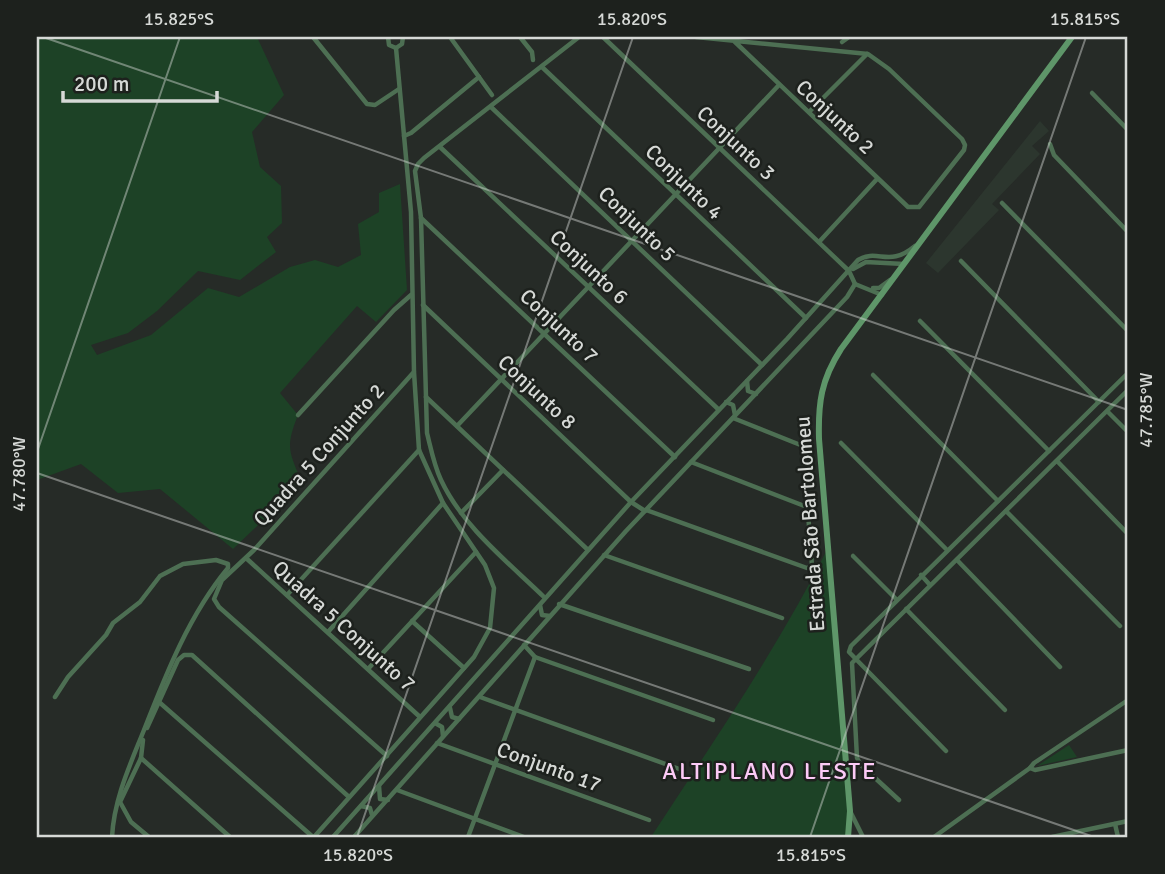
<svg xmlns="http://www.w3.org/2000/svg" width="1165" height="874" viewBox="0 0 1165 874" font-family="Signika,sans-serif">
  <rect width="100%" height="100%" fill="#262b27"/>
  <!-- built -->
  <path fill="#2c362e" d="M1040 121 1049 131 1032 146 1040 154 992 204 999 210 938 273 926 263Z"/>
  <!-- green -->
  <g fill="#1d4226">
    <path d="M37 37H257L284 95 252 132 260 167 281 186 282 223 267 237 276 252 240 280 198 271 157 311 128 333 91 345 97 355 151 335 208 288 239 297 290 267 315 260 338 267 361 255 358 224 379 212V193L400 184 407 290 376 322 357 306 280 393 298 415C285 448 289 451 302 483L233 549 160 489 118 493 81 464 37 480Z"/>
    <path d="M829 546 850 837H651C713 742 778 648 829 546Z"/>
    <path d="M1069 745 1077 757 1037 766Z"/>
  </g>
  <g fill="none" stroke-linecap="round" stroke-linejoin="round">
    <!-- street -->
    <g stroke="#4d6f53" stroke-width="4.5">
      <path d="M313 37 367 104 375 105 399 89"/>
      <path d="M388 37 389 45 396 48 402 44 403 37"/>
      <path d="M450 37 492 95"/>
      <path d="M520 37 532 52 533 60"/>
      <path d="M603 37 849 271 855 284 882 295"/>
      <path d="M696 37 868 54 889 69 962 139 965 145 964 150 919 207H908L734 41"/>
      <path d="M842 42 849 37"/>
      <path d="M542 67 806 318"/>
      <path d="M1092 93 1128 130"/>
      <path d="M491 107 762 365"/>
      <path d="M809 112 867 54"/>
      <path d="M404 136 411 133 479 77"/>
      <path d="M1050 144 1054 155 1128 232"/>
      <path d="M440 147 718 409"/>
      <path d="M1002 203 1128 331"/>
      <path d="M421 218 675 457"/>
      <path d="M819 242 877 179"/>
      <path d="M961 261 1099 402"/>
      <path d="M853 269 866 262 904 264"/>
      <path d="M873 288H879L890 280"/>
      <path d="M423 305 631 502 645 511"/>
      <path d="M920 321 1049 451"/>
      <path d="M873 375 998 501"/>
      <path d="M747 381 748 391 756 394"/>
      <path d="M426 397 588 550"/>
      <path d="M726 402 733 405 735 415"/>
      <path d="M1108 412 1128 432"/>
      <path d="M298 415 394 310 411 295"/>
      <path d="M457 426 778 86"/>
      <path d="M841 443 946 549"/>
      <path d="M1057 461 1128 534"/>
      <path d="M691 462 807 507"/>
      <path d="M646 510 807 568 812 566 803 446 733 418"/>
      <path d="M1006 511 1120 626"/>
      <path d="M461 513 503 470"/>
      <path d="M604 555 782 618"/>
      <path d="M853 556 897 600"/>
      <path d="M246 558 420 717"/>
      <path d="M957 560 1060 667"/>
      <path d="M921 575 930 585"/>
      <path d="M287 595 419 450"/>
      <path d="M545 598C508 562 463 527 441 480 434 465 431 449 427 433L421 218 415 171 418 164 424 158 579 37"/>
      <path d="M559 604 749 669"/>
      <path d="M540 605 542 615 550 616"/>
      <path d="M906 609 1005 710"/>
      <path d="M412 621 464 668"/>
      <path d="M328 632 443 503"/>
      <path d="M524 645 535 657 713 720"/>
      <path d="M368 669 476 552"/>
      <path d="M55 697 68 677 106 635 113 623 140 602 160 576 183 564 216 560 228 564V568C189 615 166 674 144 730 130 765 114 799 112 837"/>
      <path d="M480 697 682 770"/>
      <path d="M159 702 313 837"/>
      <path d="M450 708 452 717 459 719"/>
      <path d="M435 723 442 727 443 736"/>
      <path d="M147 728 178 660 184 655H192L349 797"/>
      <path d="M143 740 141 758 120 802 131 822 149 837"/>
      <path d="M437 743 649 820"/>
      <path d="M946 751 849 652 851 646 1128 373"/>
      <path d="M387 756 219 607 214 599 222 580 254 550 413 373"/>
      <path d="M141 758 230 837"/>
      <path d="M1030 768 1035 770 1128 750"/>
      <path d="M379 786 380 799 388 800"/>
      <path d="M397 790 524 837"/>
      <path d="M899 800 861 765 857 758 852 663 1128 390"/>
      <path d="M361 806 370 808 372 815"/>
      <path d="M851 813 863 837"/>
      <path d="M1115 824 1118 837"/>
      <path d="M314 837 474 657 490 628 494 588 485 565 443 503 419 450 414 372 411 212 396 48"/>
      <path d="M333 837 631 502 787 339 858 260C878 248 889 268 915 246"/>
      <path d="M354 837 626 531 847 297 855 284"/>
      <path d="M468 837 535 657"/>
      <path d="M934 837 1030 768 1034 763 1128 700"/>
      <path d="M1052 837 1128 821"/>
    </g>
    <!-- secondary -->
    <path stroke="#5e9669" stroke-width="6" d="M848 837 850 811 819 439C818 403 821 380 841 349L1072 37"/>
  </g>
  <!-- ticks -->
  <path fill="none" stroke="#d6d9d6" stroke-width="2" stroke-opacity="0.45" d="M43 37 1128 410M37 452 180 37M37 473 1094 837M357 837 633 37M810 837 1086 37"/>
  <g text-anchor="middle" stroke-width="5" stroke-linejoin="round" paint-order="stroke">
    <!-- street labels -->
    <g font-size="21" fill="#d6d9d6" stroke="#1d211d">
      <text transform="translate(835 117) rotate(43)" y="7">Conjunto 2</text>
      <text transform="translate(736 143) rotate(43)" y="7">Conjunto 3</text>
      <text transform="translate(684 182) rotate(44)" y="7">Conjunto 4</text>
      <text transform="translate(637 224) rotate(44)" y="7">Conjunto 5</text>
      <text transform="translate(589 267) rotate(43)" y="7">Conjunto 6</text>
      <text transform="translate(559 326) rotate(43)" y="7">Conjunto 7</text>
      <text transform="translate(537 392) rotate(43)" y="7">Conjunto 8</text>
      <text transform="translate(319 455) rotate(-48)" y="7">Quadra 5 Conjunto 2</text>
      <text transform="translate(810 524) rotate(-94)" y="7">Estrada São Bartolomeu</text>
      <text transform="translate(344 626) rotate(42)" y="7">Quadra 5 Conjunto 7</text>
      <text transform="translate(549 767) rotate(20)" y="7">Conjunto 17</text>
    </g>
    <!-- quarter labels -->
    <g font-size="24" letter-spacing="2" fill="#fccaf6" stroke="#1d211d">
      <text x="770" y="779">ALTIPLANO LESTE</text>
    </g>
  </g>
  <!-- border -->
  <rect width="1165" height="874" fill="none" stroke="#1d211d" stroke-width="77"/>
  <!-- scale -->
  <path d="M63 91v10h154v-10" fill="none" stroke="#d6d9d6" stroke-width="3.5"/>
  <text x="74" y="91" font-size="21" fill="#d6d9d6" stroke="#1d211d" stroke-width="5" paint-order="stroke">200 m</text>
  <rect x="38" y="38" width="1088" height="798" fill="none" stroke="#d6d9d6" stroke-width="2.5"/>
  <g font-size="18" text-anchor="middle" fill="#d6d9d6">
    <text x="179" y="25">15.825°S</text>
    <text x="632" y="25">15.820°S</text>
    <text x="1085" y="25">15.815°S</text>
    <text transform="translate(1146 410) rotate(-90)" y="6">47.785°W</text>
    <text transform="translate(19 474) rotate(-90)" y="6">47.780°W</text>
    <text x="358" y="861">15.820°S</text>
    <text x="811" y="861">15.815°S</text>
  </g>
</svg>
